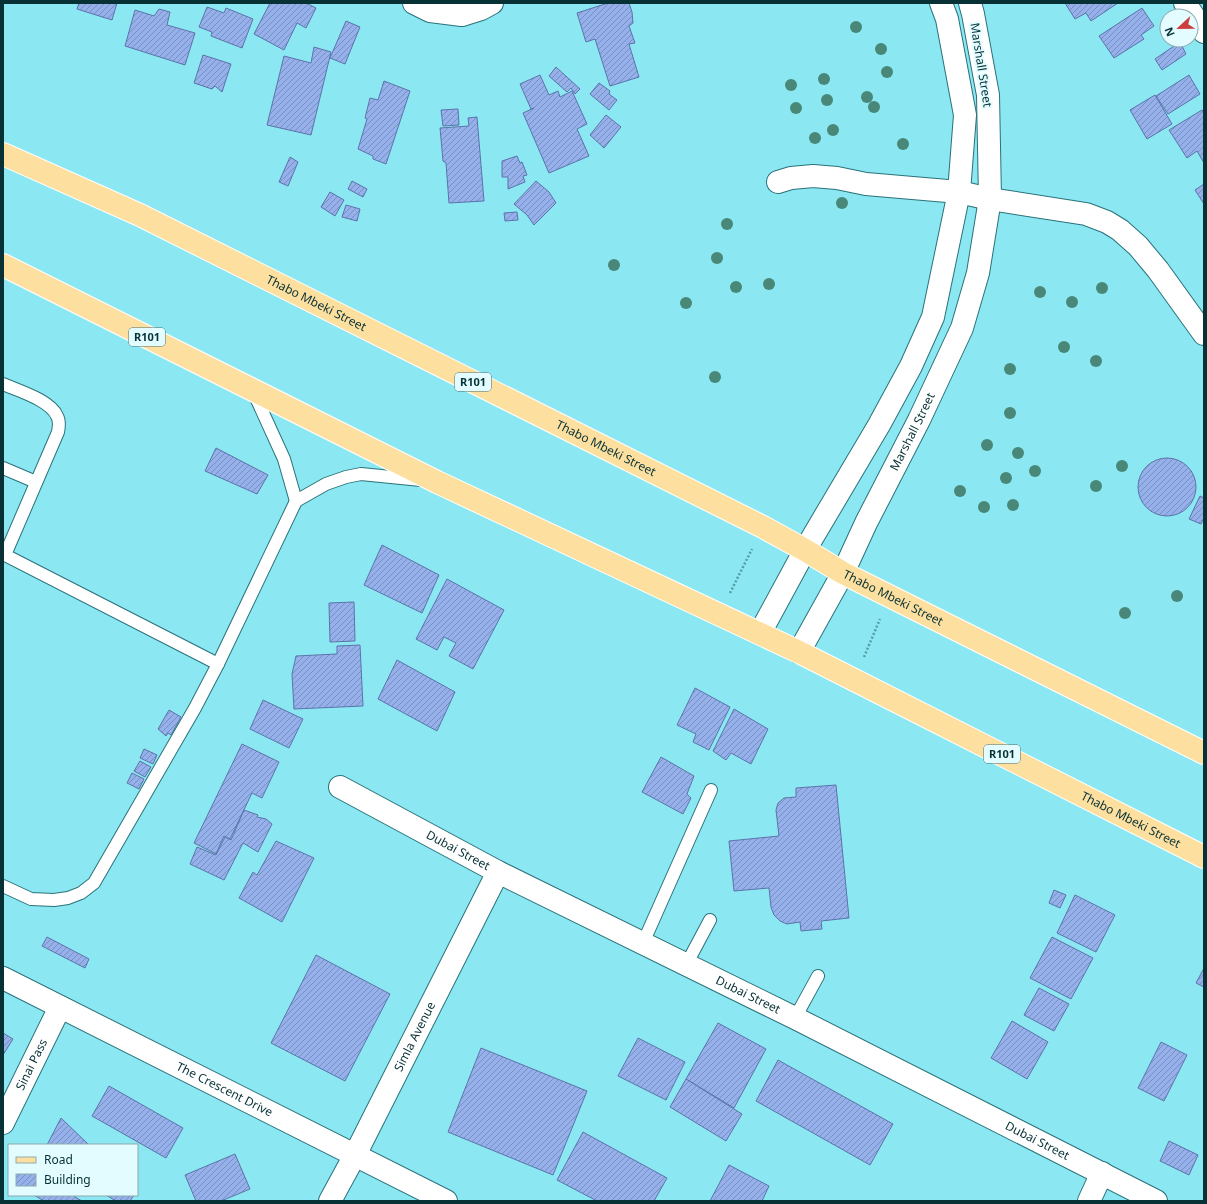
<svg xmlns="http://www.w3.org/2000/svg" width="1207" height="1204" viewBox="0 0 1207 1204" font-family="'Noto Sans',sans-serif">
  <defs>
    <pattern id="building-hatch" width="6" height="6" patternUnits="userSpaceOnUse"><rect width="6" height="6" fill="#95b0ea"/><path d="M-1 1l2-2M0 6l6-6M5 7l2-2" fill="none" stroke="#7890be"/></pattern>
  </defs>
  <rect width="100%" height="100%" fill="#8be7f1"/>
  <!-- building -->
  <g fill="url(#building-hatch)" stroke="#5b74aa">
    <path d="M79 3H117L112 20 77 9Z"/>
    <path d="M270 3H306L316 8 306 28 297 23 284 50 254 34Z"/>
    <path d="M608 3H629L632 12 633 23 629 26 635 43 629 44 639 77 610 86 595 39 586 42 577 13Z"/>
    <path d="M1065 3H1118L1091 21 1086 13 1075 19Z"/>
    <path d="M207 7 224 13 226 8 253 19 242 48 211 36 212 32 199 27Z"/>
    <path d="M1142 8 1154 26 1141 35 1144 39 1114 58 1099 36Z"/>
    <path d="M159 9 170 12 167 25 195 33 185 65 125 46 135 10 154 16Z"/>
    <path d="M346 21 360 27 345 64 330 58Z"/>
    <path d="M1180 42 1186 54 1162 70 1155 59Z"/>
    <path d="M314 47 331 52 311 135 267 125 284 56 311 63Z"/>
    <path d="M203 55 231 64 222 92 215 86 212 89 194 83Z"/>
    <path d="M556 67 580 89 575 94 571 88 567 92 549 76Z"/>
    <path d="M540 75 549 95 558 91 560 97 572 91 587 124 577 129 589 156 549 173 523 113 534 108 531 109 520 84Z"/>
    <path d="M1189 75 1200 94 1168 114 1156 96Z"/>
    <path d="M384 81 410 91 386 164 373 159V156L358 149 367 119 365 118 370 98 378 100Z"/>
    <path d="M599 83 610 91 609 94 617 100 609 110 590 94Z"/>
    <path d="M1155 95 1172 124 1147 139 1130 110Z"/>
    <path d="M458 109 459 125 443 126 441 110Z"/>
    <path d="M1202 110 1204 114V163L1197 151 1187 158 1169 130Z"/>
    <path d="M606 115 621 127 604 148 590 135Z"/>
    <path d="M477 117 484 201 449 203 446 163 443 161 440 128 469 126 468 118Z"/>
    <path d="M517 156 520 163 522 162 527 175 523 176 525 182 508 189V177H502V161Z"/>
    <path d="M290 157 298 162 288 186 279 182Z"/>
    <path d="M352 181 367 189 363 197 348 189Z"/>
    <path d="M536 181 549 192 556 203 534 225 527 215 514 204Z"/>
    <path d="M1204 184V204L1195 190Z"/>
    <path d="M330 192 344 200 335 216 321 207Z"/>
    <path d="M346 205 360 209 357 221 342 217Z"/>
    <path d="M517 212 518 220 505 221 504 213Z"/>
    <path d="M216 448 268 475 257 494 205 471Z"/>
    <circle cx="1167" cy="487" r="29"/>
    <path d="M1200 496 1204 498V521L1203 520 1201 524 1189 519Z"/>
    <path d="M382 545 439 575 422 613 364 585Z"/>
    <path d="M447 579 504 610 473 669 449 656 456 643 444 637 437 650 416 639Z"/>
    <path d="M354 602 355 641 330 642 329 603Z"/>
    <path d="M360 645 363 706 294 709 292 674 296 656 337 654V646Z"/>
    <path d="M397 660 455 692 437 731 378 699Z"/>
    <path d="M695 688 730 707 709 750 693 742 696 734 677 725Z"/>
    <path d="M263 700 303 719 289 748 250 729Z"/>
    <path d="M734 709 768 729 751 764 731 753 726 760 713 751Z"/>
    <path d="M169 710 181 717 171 735 168 733 166 736 158 729Z"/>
    <path d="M242 744 279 762 262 798 252 793 230 839 224 836 216 854 194 843Z"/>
    <path d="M144 749 157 755 153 764 140 758Z"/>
    <path d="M661 757 694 776 687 794 691 798 683 814 642 792Z"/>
    <path d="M140 761 151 767 145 777 134 771Z"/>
    <path d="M132 773 144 779 139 789 127 783Z"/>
    <path d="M836 785 849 918 821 921 822 929 801 931 800 922 787 924 780 921 774 915 771 907 769 888 734 891 729 841 779 836 776 810 778 803 784 798 796 797V788Z"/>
    <path d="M244 810 258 815 257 817 266 819 272 824 258 852 243 843 224 880 190 864 197 847 216 855 225 837 231 840Z"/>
    <path d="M276 841 314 858 282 922 239 898 253 872 257 875Z"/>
    <path d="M1054 890 1066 895 1060 908 1049 903Z"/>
    <path d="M1075 895 1115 915 1096 952 1057 933Z"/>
    <path d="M47 937 89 959 85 968 42 946Z"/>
    <path d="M1052 937 1093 958 1071 999 1030 978Z"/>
    <path d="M316 955 390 994 345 1081 271 1043Z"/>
    <path d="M1204 968V987L1196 983Z"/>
    <path d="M1039 988 1069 1004 1054 1031 1024 1015Z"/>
    <path d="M1012 1021 1048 1042 1027 1079 991 1058Z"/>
    <path d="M718 1023 766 1049 734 1108 686 1079Z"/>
    <path d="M3 1033 13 1039 3 1055Z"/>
    <path d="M638 1038 685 1062 666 1100 618 1076Z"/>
    <path d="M1161 1042 1187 1055 1164 1101 1138 1088Z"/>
    <path d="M481 1048 587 1091 553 1175 448 1132Z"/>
    <path d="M778 1060 893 1124 870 1165 756 1101Z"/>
    <path d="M686 1079 742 1114 726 1141 670 1107Z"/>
    <path d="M109 1086 183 1128 166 1158 92 1116Z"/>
    <path d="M61 1118 89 1145H47Z"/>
    <path d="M583 1132 667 1178 654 1201H597L557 1180Z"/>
    <path d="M1169 1141 1198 1155 1189 1175 1160 1161Z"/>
    <path d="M235 1154 250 1189 221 1201H196L185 1175Z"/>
    <path d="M729 1165 769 1186 762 1201H710Z"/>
    <path d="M34 1195H75V1197L82 1201H44Z"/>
    <path d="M106 1195H134L130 1201H116Z"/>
  </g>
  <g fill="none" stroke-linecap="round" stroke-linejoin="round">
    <defs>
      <g id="service">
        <path d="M3 384C19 391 50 400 57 416 60 421 59 427 58 432L5 555"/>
        <path d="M253 391 284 459 296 501"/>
        <path d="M3 468 36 482"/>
        <path d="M3 554 218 664"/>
        <path d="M3 886 31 899 54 900 68 898 81 893 94 883 195 708 218 664 296 501 326 484 346 477 361 474 421 480"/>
        <path d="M643 943 711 790"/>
        <path d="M686 965 710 920"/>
        <path d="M795 1018 818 976"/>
      </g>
      <g id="minor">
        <path d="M414 3 430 11 462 15 481 9 492 3"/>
        <path d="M1185 3 1204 32"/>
        <path d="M778 182 791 178 813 176 837 178 866 184 959 192 990 199 1086 214 1107 222 1120 230 1138 246 1158 270 1204 334"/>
        <path id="s1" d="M340 787 498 872 795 1018 1156 1201"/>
        <path id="s2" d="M3 978 446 1201"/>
        <path id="s3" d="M3 1123 60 1007"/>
        <path id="s4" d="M330 1201 355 1155 498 872"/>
        <path d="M1089 1201 1102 1173"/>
      </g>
      <g id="tertiary">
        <path d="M760 633 805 550 879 425 911 366 933 317 959 192 965 115 947 19 941 3"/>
        <path id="s5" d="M799 652 843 573 866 523 919 420 962 328 978 273 990 199 988 95 973 14 970 3"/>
      </g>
      <g id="primary">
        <path id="s6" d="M3 154 140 215 763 527 805 550 843 573 1204 753"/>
        <path id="s7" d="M3 265 437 482 799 652 1204 857"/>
      </g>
    </defs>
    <!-- service casing -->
    <use href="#service" stroke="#2a727a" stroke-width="14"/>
    <!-- minor casing -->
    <use href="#minor" stroke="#2a727a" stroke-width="24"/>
    <!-- tertiary casing -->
    <use href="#tertiary" stroke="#2a727a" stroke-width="24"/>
    <!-- primary casing -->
    <use href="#primary" stroke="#fff" stroke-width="24"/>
    <!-- path -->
    <g stroke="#559da5" stroke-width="2.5" stroke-dasharray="2 2" stroke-linecap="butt">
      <path d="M730 593 752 549"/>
      <path d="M864 657 880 619"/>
    </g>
    <!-- service -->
    <use href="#service" stroke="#fff" stroke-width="12"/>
    <!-- minor -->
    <use href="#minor" stroke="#fff" stroke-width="22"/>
    <!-- tertiary -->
    <use href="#tertiary" stroke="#fff" stroke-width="22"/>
    <!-- primary -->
    <use href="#primary" stroke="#fde0a0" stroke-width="22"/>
  </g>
  <!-- trees -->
  <g fill="#498879">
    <circle cx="856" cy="27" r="6"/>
    <circle cx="881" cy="49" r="6"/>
    <circle cx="887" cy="72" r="6"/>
    <circle cx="824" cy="79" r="6"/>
    <circle cx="791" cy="85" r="6"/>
    <circle cx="867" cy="97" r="6"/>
    <circle cx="827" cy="100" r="6"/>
    <circle cx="874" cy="107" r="6"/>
    <circle cx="796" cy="108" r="6"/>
    <circle cx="833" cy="130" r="6"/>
    <circle cx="815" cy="138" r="6"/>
    <circle cx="903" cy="144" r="6"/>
    <circle cx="842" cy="203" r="6"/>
    <circle cx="727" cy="224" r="6"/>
    <circle cx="717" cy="258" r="6"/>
    <circle cx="614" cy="265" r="6"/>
    <circle cx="769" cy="284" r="6"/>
    <circle cx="736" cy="287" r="6"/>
    <circle cx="1102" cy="288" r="6"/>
    <circle cx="1040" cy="292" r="6"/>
    <circle cx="1072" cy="302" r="6"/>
    <circle cx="686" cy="303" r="6"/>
    <circle cx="1064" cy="347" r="6"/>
    <circle cx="1096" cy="361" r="6"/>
    <circle cx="1010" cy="369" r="6"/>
    <circle cx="715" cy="377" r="6"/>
    <circle cx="1010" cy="413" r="6"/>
    <circle cx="987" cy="445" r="6"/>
    <circle cx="1018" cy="453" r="6"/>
    <circle cx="1122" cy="466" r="6"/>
    <circle cx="1035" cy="471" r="6"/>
    <circle cx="1006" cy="478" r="6"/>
    <circle cx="1096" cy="486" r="6"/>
    <circle cx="960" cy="491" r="6"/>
    <circle cx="1013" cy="505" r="6"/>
    <circle cx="984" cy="507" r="6"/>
    <circle cx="1177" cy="596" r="6"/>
    <circle cx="1125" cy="613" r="6"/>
  </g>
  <g text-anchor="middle" stroke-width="4" stroke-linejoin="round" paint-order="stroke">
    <!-- shield labels -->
    <g fill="#e3fcff" stroke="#496e72" stroke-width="1">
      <rect x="129" y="328" width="36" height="18" rx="3"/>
      <rect x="455" y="373" width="36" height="18" rx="3"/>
      <rect x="984" y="745" width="36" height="18" rx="3"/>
    </g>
    <g font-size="11" font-weight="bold" fill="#073135">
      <text x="147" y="341">R101</text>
      <text x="473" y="386">R101</text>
      <text x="1002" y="758">R101</text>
    </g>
    <!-- street labels -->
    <g font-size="12" fill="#073135" stroke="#e3fcff">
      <text transform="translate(981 65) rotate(81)" y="4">Marshall Street</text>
      <text dy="4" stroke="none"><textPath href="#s6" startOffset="347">Thabo Mbeki Street</textPath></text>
      <text dy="4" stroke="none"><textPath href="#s5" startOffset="248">Marshall Street</textPath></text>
      <text dy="4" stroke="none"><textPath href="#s6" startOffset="671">Thabo Mbeki Street</textPath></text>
      <text dy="4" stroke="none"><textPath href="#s6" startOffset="995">Thabo Mbeki Street</textPath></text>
      <text dy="4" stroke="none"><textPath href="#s7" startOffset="1257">Thabo Mbeki Street</textPath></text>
      <text dy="4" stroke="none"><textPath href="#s1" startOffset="134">Dubai Street</textPath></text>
      <text dy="4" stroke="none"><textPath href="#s1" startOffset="458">Dubai Street</textPath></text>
      <text dy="4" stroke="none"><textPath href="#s4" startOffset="185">Simla Avenue</textPath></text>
      <text dy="4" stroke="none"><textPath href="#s3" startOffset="65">Sinai Pass</textPath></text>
      <text dy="4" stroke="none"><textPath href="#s2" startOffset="248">The Crescent Drive</textPath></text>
      <text dy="4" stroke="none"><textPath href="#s1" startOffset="782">Dubai Street</textPath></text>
    </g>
  </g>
  <!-- border -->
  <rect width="1207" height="1204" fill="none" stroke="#073135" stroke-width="8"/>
  <!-- legend -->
  <rect x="8" y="1144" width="130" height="52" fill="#e3fcff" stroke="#8babae"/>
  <rect x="16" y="1157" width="20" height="6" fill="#fde0a0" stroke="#8babae"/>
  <text x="44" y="1164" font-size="12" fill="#073135">Road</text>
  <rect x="16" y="1174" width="20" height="12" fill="url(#building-hatch)" stroke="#8babae"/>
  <text x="44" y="1184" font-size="12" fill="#073135">Building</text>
  <!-- north arrow -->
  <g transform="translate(1179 28) rotate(248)"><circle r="19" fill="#e3fcff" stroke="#8babae"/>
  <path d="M0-3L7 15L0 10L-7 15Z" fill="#cd3e3e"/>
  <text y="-6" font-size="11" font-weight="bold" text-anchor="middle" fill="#073135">N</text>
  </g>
</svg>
